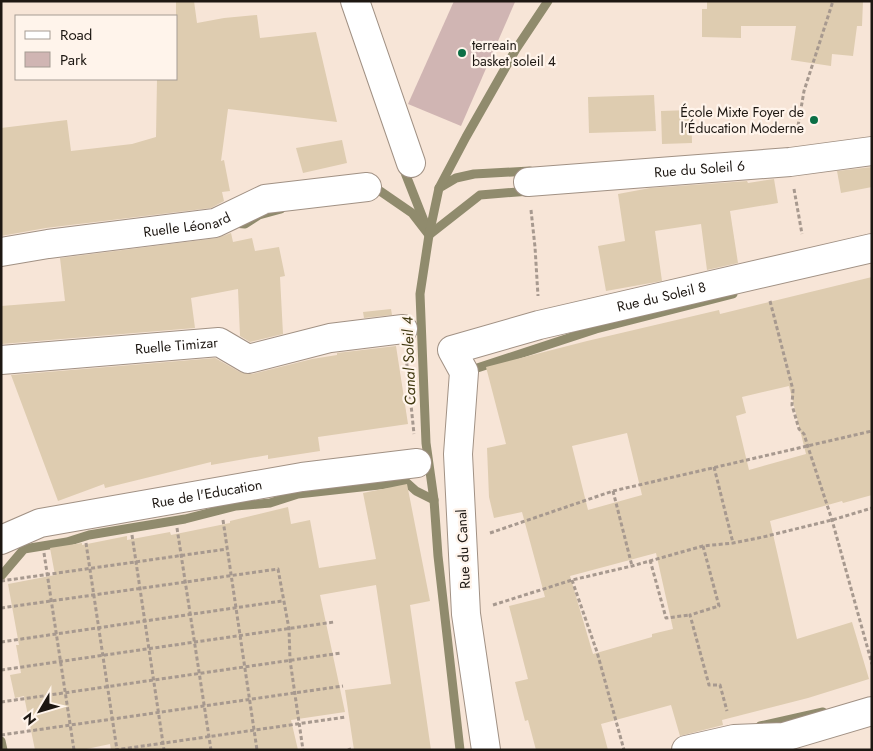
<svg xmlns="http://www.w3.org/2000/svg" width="873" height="751" viewBox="0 0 873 751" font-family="Jost,sans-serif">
  <rect width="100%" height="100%" fill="#f7e5d7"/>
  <!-- green -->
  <path fill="#d0b5b3" d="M454 1 515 2 461 126 408 104Z"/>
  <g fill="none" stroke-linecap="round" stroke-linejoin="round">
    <!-- stream -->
    <g stroke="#908b6d" stroke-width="9">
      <path d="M402 165 426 226"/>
      <path d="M439 188 456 178 474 174 530 171"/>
      <path d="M370 192 380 191 412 213 429 235"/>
      <path d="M232 223 245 224 259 215 281 209"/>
      <path d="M429 235 480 195 530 191"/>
      <path d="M465 372 596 329 733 294"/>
      <path d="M1 576 24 549 67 542 89 535 185 519 236 506 270 503 298 494 406 482 416 491 434 500"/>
      <path d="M760 726 823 712"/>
      <path d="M1 741 3 750"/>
      <path d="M460 750 438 556 434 500 426 443 420 294 429 235 439 188 466 137 516 49 548 1"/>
    </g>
  </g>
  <!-- building -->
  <g fill="#deccb0" fill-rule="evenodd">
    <path d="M176 1H194L197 23 224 18 257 15 260 38 316 32 337 122 228 109 221 161 224 160 230 191 222 192 224 201 211 208 46 228 1 236V128L67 120 71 151 132 144 156 137 157 79H176Z"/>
    <path d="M707 1H863L862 26H857L853 56 832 54 831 66 791 60 796 26H741V38L702 37V9H707Z"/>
    <path d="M654 95 656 131 589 133 588 97Z"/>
    <path d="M691 110 692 143 662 144 661 111Z"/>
    <path d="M342 140 347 163 303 173 296 148Z"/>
    <path d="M872 167V187L841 193 837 171Z"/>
    <path d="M774 179 778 203 730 211 738 263 707 270 701 224 655 231 662 281 606 291 598 246 625 241 618 194 650 188 747 181 748 183Z"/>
    <path d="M231 233 233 242 252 238 255 251 279 247 285 276 280 277 283 334 250 342 240 336 238 289 191 298 195 328 2 344 1 306 65 301 60 258 217 238Z"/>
    <path d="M872 277V495L843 503 842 501 770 521 797 639 852 622 869 679 808 698 722 720 723 725 680 736 671 705 601 724 608 750H536L528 720 525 721 515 682 528 679 509 606 545 597 522 512 494 518 489 497 487 448 506 444 486 367 587 341 719 310 720 314ZM789 386 806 454 749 470 736 416 746 413 742 397ZM627 433 642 495 588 510 572 446ZM656 553 673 629 652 634V637L593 654 570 576Z"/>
    <path d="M391 309 392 315 364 318 363 312Z"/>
    <path d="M396 346 408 424 318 437 320 451 268 459V455L211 465V462L105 488 104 484 58 501 11 375 215 358 240 372 252 374 312 359 337 355V353Z"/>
    <path d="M407 484 430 601 410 605 431 750H354L345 690 391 684 376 585 320 595 345 712 291 720 298 750H111L110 744 82 750H35L24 696 15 698 10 675 21 673 16 645H19L8 584 55 575 50 548 82 543V545L127 536V540L170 532 171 535 230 523V521L288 507 291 524 310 520 319 568 376 559 363 493Z"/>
  </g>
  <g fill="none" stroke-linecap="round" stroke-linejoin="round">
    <defs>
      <g id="minor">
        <path d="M355 1 411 163"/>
        <path id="s1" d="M528 182 790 162 872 151"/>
        <path id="s2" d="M1 252 48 244 215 223 265 199 367 187"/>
        <path id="s3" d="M1 360 219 342 248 359 330 338 403 329"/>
        <path id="s4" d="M1 540 40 523 302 477 417 463"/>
        <path id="s5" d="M486 750 466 614 458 454 464 372 452 350 539 325 872 248"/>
        <path d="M686 750 734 739 784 737 872 711"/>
      </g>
    </defs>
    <!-- minor casing -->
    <use href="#minor" stroke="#a19184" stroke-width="30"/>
    <!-- path -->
    <g stroke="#a7998f" stroke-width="3" stroke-dasharray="4 2.5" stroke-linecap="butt">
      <path d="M797 132 804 91 833 1"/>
      <path d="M794 189 802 234"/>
      <path d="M531 210 535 247 538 296"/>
      <path d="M770 301 793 390 792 405 799 429 804 434 808 447 832 520 872 664"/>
      <path d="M406 356 414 434"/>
      <path d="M714 467 733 543"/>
      <path d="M613 491 632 566"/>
      <path d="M223 520 257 750"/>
      <path d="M177 528 211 750"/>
      <path d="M490 533 613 491 872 431"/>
      <path d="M132 535 164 750"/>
      <path d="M86 543 117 750"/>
      <path d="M703 546 719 606 690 615 709 685H720L727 711"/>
      <path d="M44 553 74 750"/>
      <path d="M650 560 666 618 690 615"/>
      <path d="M572 580 597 652 624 750"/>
      <path d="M1 581 227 549"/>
      <path d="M493 605 572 580 632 566 703 546 733 543 763 537 832 520 872 508"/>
      <path d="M1 608 278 569 289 629 290 660 303 750"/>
      <path d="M1 642 282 601"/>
      <path d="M1 670 334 622"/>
      <path d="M1 702 341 653"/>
      <path d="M1 735 343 686"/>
      <path d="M115 750 346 717"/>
      <path d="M348 750 351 749"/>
    </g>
    <!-- minor -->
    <use href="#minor" stroke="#fff" stroke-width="28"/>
  </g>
  <!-- markers -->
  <g fill="#0b6f45" stroke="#fff4eb" stroke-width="2">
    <circle cx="462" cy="53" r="5"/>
    <circle cx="814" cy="120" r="5"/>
  </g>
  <g text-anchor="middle" stroke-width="4.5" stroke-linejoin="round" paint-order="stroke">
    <!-- poi labels -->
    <g font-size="14" fill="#1d1712" stroke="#fff4eb" text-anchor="start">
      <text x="472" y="50">terreain<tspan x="472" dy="16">basket soleil 4</tspan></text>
      <text x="804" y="117" text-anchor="end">École Mixte Foyer de<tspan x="804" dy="16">l'Éducation Moderne</tspan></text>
    </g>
    <!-- street labels -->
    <g font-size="14" fill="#1d1712" stroke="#fff4eb">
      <text dy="5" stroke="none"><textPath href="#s1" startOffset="172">Rue du Soleil 6</textPath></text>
      <text dy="5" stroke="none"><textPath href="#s2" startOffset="188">Ruelle Léonard</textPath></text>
      <text dy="5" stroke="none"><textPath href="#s5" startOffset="621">Rue du Soleil 8</textPath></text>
      <text dy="5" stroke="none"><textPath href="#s3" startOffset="176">Ruelle Timizar</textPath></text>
      <text dy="5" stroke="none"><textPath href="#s4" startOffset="212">Rue de l'Education</textPath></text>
      <text transform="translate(463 549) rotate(-93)" y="5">Rue du Canal</text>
    </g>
    <!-- water labels -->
    <g font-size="15" font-style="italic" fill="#3f370e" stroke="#fff4eb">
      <text transform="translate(409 361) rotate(-92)" y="5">Canal Soleil 4</text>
    </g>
  </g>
  <!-- border -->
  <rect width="873" height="751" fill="none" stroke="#1d1712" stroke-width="5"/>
  <!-- legend -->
  <rect x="15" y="15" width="162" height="65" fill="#fff4eb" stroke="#a59c94"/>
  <rect x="25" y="31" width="25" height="8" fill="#ffffff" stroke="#a59c94"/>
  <text x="60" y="40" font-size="15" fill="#1d1712">Road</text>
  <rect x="25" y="52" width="25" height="15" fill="#d0b5b3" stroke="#a59c94"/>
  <text x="60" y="65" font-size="15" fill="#1d1712">Park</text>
  <!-- north arrow -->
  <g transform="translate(40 711) rotate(232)" stroke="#fff4eb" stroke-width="4" paint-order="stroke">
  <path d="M0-4L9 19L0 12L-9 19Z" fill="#1d1712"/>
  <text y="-8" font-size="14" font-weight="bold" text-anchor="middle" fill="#1d1712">N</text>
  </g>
</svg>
